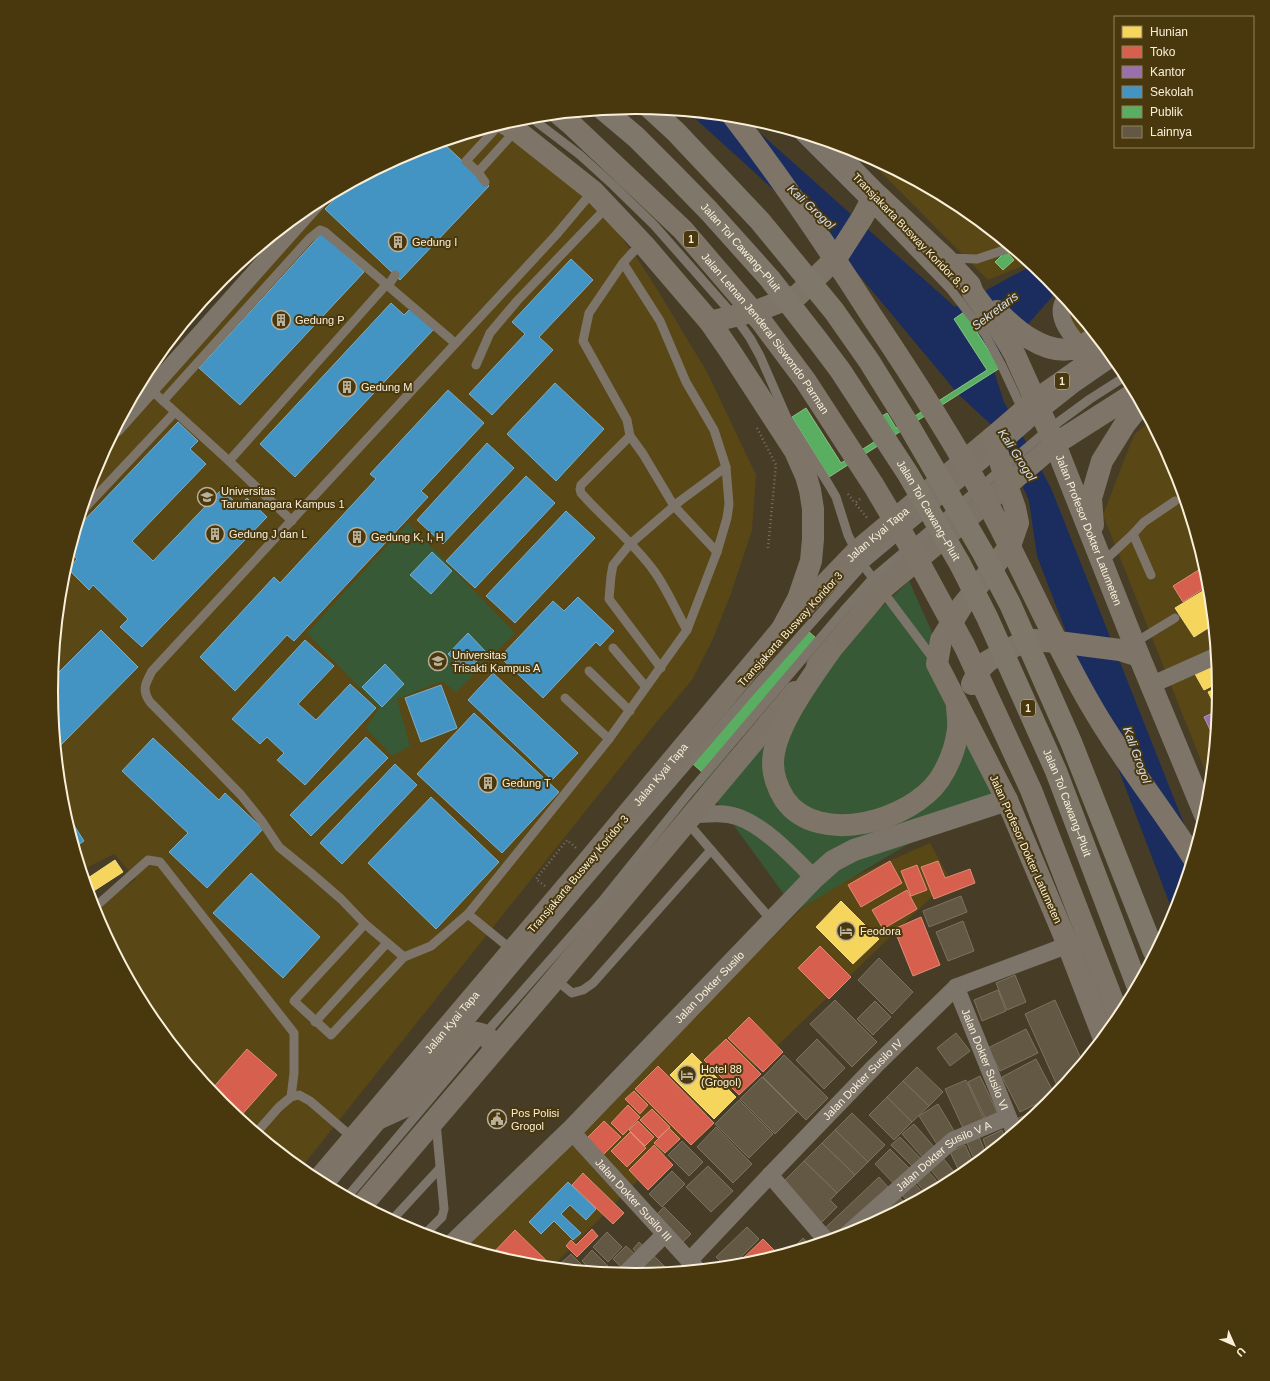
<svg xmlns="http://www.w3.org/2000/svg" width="1270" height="1381" viewBox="0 0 1270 1381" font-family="Helvetica,sans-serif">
  <rect width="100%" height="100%" fill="#473d26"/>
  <!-- built -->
  <g fill="#594716">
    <path d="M499 124 505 129 610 220 625 243 633 252 657 289 707 372 756 475 752 530 730 596 712 641 692 680 655 724 301 1168 222 1103 149 1015 95 914 94 910 136 879 114 854 82 870 62 804 51 690 62 576 96 467 113 433 311 205 412 151Z"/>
    <path d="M861 152 960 205 1030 263 988 280Z"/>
    <path d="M1068 301 1093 332 1080 340 1060 309Z"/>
    <path d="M1150 421 1175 467 1208 577 1216 662 1215 663 1217 668 1219 691 1210 783 1103 515 1134 435Z"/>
    <path d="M930 843 950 879 627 1191 553 1266 521 1263 464 1246 817 893Z"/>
  </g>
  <!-- green -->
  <g fill="#385936">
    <path d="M408 523 515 633 456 692 442 681 397 699 410 746 392 756 366 728 379 708 307 633Z"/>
    <path d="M909 581 1002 788 796 911 701 780Z"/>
  </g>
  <!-- water -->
  <path fill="#1a2d5e" d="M688 112 742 117 955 307 1033 265 1048 278 1058 290 992 365 1004 402 1051 488 1194 849 1174 915 1037 556 1029 501 1000 433 958 394 849 263 776 192Z"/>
  <!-- homes -->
  <g fill="#f6d55c" stroke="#f7dd82">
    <path d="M240 263 229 275 227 273Z"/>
    <path d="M227 274 232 279 205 298 222 277Z"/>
    <path d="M1206 589 1209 594 1213 625 1194 637 1175 608Z"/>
    <path d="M1216 663 1218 683 1204 690 1195 674Z"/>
    <path d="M1219 687V691L1217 710 1208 692Z"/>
    <path d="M115 860 123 872 89 894 85 880Z"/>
    <path d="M841 901 879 939 853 964 816 927Z"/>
    <path d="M692 1053 736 1097 714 1119 670 1075Z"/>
  </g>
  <!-- shops -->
  <g fill="#d6604d" stroke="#e18b77">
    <path d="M1070 304 1084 321 1083 322 1069 305Z"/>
    <path d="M1205 566 1208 580 1204 583 1206 587 1183 602 1173 586Z"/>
    <path d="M890 861 902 883 861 907 848 885Z"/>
    <path d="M938 861 945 878 970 869 975 883 934 899 921 867Z"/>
    <path d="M917 865 927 890 911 896 901 871Z"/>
    <path d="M907 890 917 909 883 929 872 910Z"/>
    <path d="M921 917 940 965 913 976 894 929Z"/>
    <path d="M820 946 851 977 829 999 798 968Z"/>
    <path d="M749 1017 783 1052 763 1072 728 1038Z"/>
    <path d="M726 1039 761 1074 739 1095 704 1060Z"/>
    <path d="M247 1049 277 1075 239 1118 222 1103 211 1090Z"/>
    <path d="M658 1066 714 1123 691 1145 635 1089Z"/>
    <path d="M634 1091 648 1105 640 1114 625 1099Z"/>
    <path d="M628 1105 640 1117 623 1135 611 1123Z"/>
    <path d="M652 1109 670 1127 658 1138 640 1120Z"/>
    <path d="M604 1121 621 1137 603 1155 586 1139Z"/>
    <path d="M638 1121 654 1137 645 1146 629 1130Z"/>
    <path d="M669 1128 680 1139 665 1153 654 1143Z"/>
    <path d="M630 1132 646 1148 627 1167 611 1151Z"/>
    <path d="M654 1145 673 1165 648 1190 629 1170Z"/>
    <path d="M583 1173 624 1213 613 1224 572 1185Z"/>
    <path d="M592 1229 598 1236 577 1257 566 1246 571 1240 576 1245Z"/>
    <path d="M515 1230 552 1266 521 1263 492 1254Z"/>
    <path d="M763 1239 778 1254 749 1263 737 1264Z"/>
  </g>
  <!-- offices -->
  <path fill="#9970ab" stroke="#b696b9" d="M1217 711 1214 738 1204 717Z"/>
  <!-- schools -->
  <g fill="#4393c3" stroke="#7aafca">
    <path d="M442 142 489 186 400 280 325 209 348 185 412 151Z"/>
    <path d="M322 233 364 272 240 405 199 368Z"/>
    <path d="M571 259 593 280 539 337 553 350 492 415 469 394 525 334 512 322Z"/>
    <path d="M391 303 404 315 411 308 434 329 295 477 260 444Z"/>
    <path d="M555 383 604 429 556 481 507 434Z"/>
    <path d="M448 390 484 423 421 491 428 497 294 641 287 635 235 691 200 657 274 577 280 583 376 479 370 474Z"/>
    <path d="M178 422 198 441 190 449 206 464 132 541 153 561 222 489 239 506 247 498 267 517 142 647 120 627 128 619 93 585 89 590 68 569 77 559 70 552 77 528Z"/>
    <path d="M487 443 514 468 443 544 417 520Z"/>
    <path d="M526 476 555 503 475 588 446 561Z"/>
    <path d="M566 511 595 538 515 623 486 596Z"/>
    <path d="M432 552 452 571 431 594 410 575Z"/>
    <path d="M578 597 614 631 600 646 596 642 543 698 500 657 553 601 564 611Z"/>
    <path d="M101 630 138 667 57 749 51 690 52 679Z"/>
    <path d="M468 633 486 652 466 672 448 654Z"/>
    <path d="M305 640 334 666 298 704 316 720 350 684 376 708 305 785 277 760 284 753 267 737 260 744 232 719Z"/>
    <path d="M385 664 404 684 382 707 362 687Z"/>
    <path d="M493 673 578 753 552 780 468 700Z"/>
    <path d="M441 685 457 728 421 742 405 698Z"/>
    <path d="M474 713 559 792 502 853 417 774Z"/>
    <path d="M366 737 388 758 311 836 290 815Z"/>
    <path d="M153 738 219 800 225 793 263 829 207 888 169 852 188 833 122 771Z"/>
    <path d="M395 764 417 785 342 864 320 843Z"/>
    <path d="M431 797 499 862 436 929 368 863Z"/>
    <path d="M63 808 84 841 75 847Z"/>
    <path d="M251 873 320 937 283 978 213 913Z"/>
    <path d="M568 1182 596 1209 586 1220 570 1205 561 1214 581 1233 573 1240 554 1221 541 1234 529 1222Z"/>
  </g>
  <!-- public -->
  <g fill="#5aae61" stroke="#8ac285">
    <path d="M1006 251 1014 260 1003 270 995 262Z"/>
    <path d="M964 312 1000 368 829 477 792 417 806 408 841 463 888 433 879 418 887 413 896 428 987 370 954 319Z"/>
    <path d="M808 631 817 639 702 772 693 764Z"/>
    <path d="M493 1109 507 1122 501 1128 488 1115Z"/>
  </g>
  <!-- building -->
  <g fill="#625843" stroke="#7b7360">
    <path d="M961 896 967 912 929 927 923 911Z"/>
    <path d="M963 921 974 951 948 961 936 932Z"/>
    <path d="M879 958 913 992 892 1014 858 980Z"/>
    <path d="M1015 975 1026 1002 1007 1010 996 983Z"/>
    <path d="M998 990 1006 1011 982 1021 974 1000Z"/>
    <path d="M835 1000 877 1042 852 1067 810 1024Z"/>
    <path d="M1055 1000 1082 1061 1059 1090 1025 1014Z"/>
    <path d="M875 1001 891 1017 873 1035 857 1019Z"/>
    <path d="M1026 1029 1038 1053 1000 1071 988 1048Z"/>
    <path d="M956 1033 970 1051 950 1066 937 1048Z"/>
    <path d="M817 1039 845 1068 824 1089 796 1060Z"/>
    <path d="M784 1055 828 1098 806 1120 763 1077Z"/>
    <path d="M1036 1059 1055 1095 1020 1112 1002 1077Z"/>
    <path d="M917 1067 943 1092 929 1106 903 1081Z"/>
    <path d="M980 1076 999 1116 987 1122 968 1082Z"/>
    <path d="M762 1077 797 1112 775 1134 740 1099Z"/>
    <path d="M966 1080 984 1119 963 1128 945 1089Z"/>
    <path d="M903 1081 929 1106 912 1122 887 1097Z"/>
    <path d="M887 1097 912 1122 894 1140 869 1115Z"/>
    <path d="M739 1100 773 1134 749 1158 715 1124Z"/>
    <path d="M938 1104 956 1134 938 1146 919 1116Z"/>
    <path d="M1043 1108 1017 1129 1014 1120Z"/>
    <path d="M852 1113 885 1145 868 1162 835 1130Z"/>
    <path d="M914 1124 936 1149 924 1159 902 1134Z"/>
    <path d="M716 1127 752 1164 733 1183 697 1147Z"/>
    <path d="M835 1130 868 1162 855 1175 822 1143Z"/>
    <path d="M1002 1130 1005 1138 988 1152 983 1139Z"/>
    <path d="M900 1137 923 1161 915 1169 891 1145Z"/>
    <path d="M979 1137 986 1154 976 1163 967 1143Z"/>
    <path d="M682 1141 703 1162 689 1176 668 1155Z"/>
    <path d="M822 1143 855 1175 837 1193 804 1161Z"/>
    <path d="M965 1145 974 1164 961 1175 950 1152Z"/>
    <path d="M890 1149 912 1171 896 1186 875 1164Z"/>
    <path d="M943 1158 958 1177 943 1185 930 1169Z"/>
    <path d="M804 1161 837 1193 830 1200 837 1207 820 1224 782 1183Z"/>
    <path d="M708 1166 733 1191 711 1212 686 1187Z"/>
    <path d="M672 1171 685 1184 662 1207 649 1194Z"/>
    <path d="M929 1172 941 1186 927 1194 917 1183Z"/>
    <path d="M879 1177 888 1187 836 1237 832 1238 824 1229Z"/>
    <path d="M915 1184 925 1195 909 1203 902 1195Z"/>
    <path d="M900 1198 906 1204 893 1211 890 1207Z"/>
    <path d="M664 1207 691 1234 682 1243 655 1216Z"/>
    <path d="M887 1209 891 1213 880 1219 878 1217Z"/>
    <path d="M747 1227 759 1239 733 1265 725 1266 716 1257Z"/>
    <path d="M607 1232 622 1247 608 1262 593 1247Z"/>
    <path d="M803 1238 810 1245 790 1251Z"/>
    <path d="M639 1242 645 1248 638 1254 633 1249Z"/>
    <path d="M626 1246 637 1256 624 1270 613 1259Z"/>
    <path d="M592 1250 610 1268 606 1272 591 1270 582 1261Z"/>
    <path d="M571 1254 582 1265 578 1269 566 1268 561 1263Z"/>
    <path d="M654 1256 669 1271 636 1274Z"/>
  </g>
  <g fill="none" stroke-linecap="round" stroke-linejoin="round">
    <!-- path -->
    <g stroke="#7b7367" stroke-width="2.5" stroke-dasharray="1 3" stroke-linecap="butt">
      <path d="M757 428 776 465 768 548"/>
      <path d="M848 494 855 503"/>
      <path d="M860 499 855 503 868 519"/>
      <path d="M545 886 536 879 567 840 576 848"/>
    </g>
    <!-- service -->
    <g stroke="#7d746a" stroke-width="9">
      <path d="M530 117 580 155 613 185 654 225 735 317 750 338 760 356 787 418 829 485 836 497 848 535 863 565 935 661"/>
      <path d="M796 132 869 205 951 290 985 334 1002 366 1023 411"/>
      <path d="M478 172 516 130"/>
      <path d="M485 182 478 172 466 161 500 124"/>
      <path d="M644 245 633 252 623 263 589 313 583 341 627 420 630 436 643 454 674 506 717 552"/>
      <path d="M948 258 977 259 1007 249 1010 247"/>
      <path d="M388 286 395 275"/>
      <path d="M476 365 490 333 517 301 608 206"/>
      <path d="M150 389 229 461 292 521"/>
      <path d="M163 401 309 239 320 230 325 232 455 343"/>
      <path d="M630 436 581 485 580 489 581 493C604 519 633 542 654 571 667 589 676 611 687 630"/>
      <path d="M229 461 386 285"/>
      <path d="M82 511 175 412"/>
      <path d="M1133 534 1144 522 1175 501"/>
      <path d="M1102 563 1133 534 1151 575"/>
      <path d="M1134 643 1175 618"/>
      <path d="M613 648 646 687"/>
      <path d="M661 668 609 599 611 576 613 565 630 544 680 501 726 467"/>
      <path d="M589 671 630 711"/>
      <path d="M565 698 609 739 687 630 717 552 727 518 729 504 726 467 714 430 686 382 660 321 623 263"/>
      <path d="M711 850 773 922"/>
      <path d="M94 908 148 860 160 862 294 1033V1073L291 1097"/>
      <path d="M468 914 512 950"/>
      <path d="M365 924 294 1001 331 1035 404 957 431 946 468 914 609 739"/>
      <path d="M404 957 365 924 341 899 311 873 279 847 261 820 241 795 208 761 150 702C141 689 146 683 152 671L556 235 593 191"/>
      <path d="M555 979 572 993 583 990 593 983 711 850 687 822"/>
      <path d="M315 1022 387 943"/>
      <path d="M461 1032 584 885 750 692 863 565 997 453 1030 424 1077 387 1116 360"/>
      <path d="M257 1132 279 1107 291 1097 299 1095 310 1101 353 1138"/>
      <path d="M329 1186 382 1123"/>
      <path d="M348 1196 484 1035 602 901 690 792 846 608 873 578 1049 429 1090 399 1126 376"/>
      <path d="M392 1220 440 1168"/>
      <path d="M425 1234 442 1217 444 1209 436 1123"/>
    </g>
    <!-- minor -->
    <g stroke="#7d746a" stroke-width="17">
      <path d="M1065 299C1054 315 1069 333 1080 346"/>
      <path d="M116 428 318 201"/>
      <path d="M1151 685 1216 656"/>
      <path d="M692 815C707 814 723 812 738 817 766 827 793 857 814 878"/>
      <path id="s1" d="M956 987 1014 1131"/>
      <path id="s2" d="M571 1131 696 1268"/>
      <path d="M770 1175 826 1240"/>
      <path id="s3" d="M847 1234 953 1140 1008 1117"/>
      <path id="s4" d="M689 1261 770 1175 875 1066 956 987 1068 945"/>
      <path d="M625 1274 665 1234"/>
    </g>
    <!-- tertiary -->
    <path stroke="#7d746a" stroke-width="22" id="s5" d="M455 1243 571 1131 814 878 833 861 854 850 1007 800"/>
    <!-- primary -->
    <g stroke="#7d7366" stroke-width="22">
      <path d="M817 666 882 589 1007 485"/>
      <path d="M371 1122 406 1106 470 1033C483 1031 489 1039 497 1046"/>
      <path id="s6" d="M318 1180 584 866 782 629 856 552 993 437"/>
      <path d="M363 1204 555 979 795 692"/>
    </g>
    <!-- trunk -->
    <g stroke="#7e7568" stroke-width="22">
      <path id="s7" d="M559 114 571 124 683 230 761 321 805 380 874 486 915 555 965 647 1031 790 1119 1017"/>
      <path d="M733 116C783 181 829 249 873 318 912 376 950 435 984 497 1022 566 1052 639 1092 707 1122 759 1160 806 1192 856"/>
      <path d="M504 123 516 130 593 191 644 245 710 322 730 351 795 451 806 476 810 490 813 509V539L811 561 798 599 782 629"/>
      <path id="s8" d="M823 140 872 190 945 258 970 285 973 293 999 328 1014 353 1055 444 1139 656 1205 815"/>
      <path d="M997 311C1016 330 1043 354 1072 349 1081 348 1089 341 1096 337"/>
      <path d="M710 322 759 310 798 295 837 257 862 218 869 205 872 190"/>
      <path d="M1007 485 1055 444 1135 393"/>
      <path d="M1093 525 1091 498 1102 461 1125 424 1141 404"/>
      <path d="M830 651C811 678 773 729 773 763 773 777 778 789 785 800 819 847 910 821 939 780 949 765 956 746 958 729 959 721 957 712 957 705"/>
      <path d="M972 684 979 670 988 661 1015 646 1034 640 1066 643 1120 650 1139 656"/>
      <path d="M1103 1036 1068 945 1007 800 937 664 941 640 962 606 1010 546 1018 523 1015 508 1007 485 993 437 1036 400 1107 350"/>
    </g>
    <!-- motorway -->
    <g stroke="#7e776a" stroke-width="22">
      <path d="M650 108 676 132 760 221 834 311 869 361 905 419 983 553 1010 604 1071 742 1154 952"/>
      <path id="s9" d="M604 110 636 137 674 175 709 211 770 279 819 342 840 370 908 474 960 564 987 617 1056 771 1137 985"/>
    </g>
  </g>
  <!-- icons -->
  <defs>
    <symbol id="building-ring" viewBox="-11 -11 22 22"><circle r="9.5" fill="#49380d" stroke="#bbb19b" stroke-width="1.5"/><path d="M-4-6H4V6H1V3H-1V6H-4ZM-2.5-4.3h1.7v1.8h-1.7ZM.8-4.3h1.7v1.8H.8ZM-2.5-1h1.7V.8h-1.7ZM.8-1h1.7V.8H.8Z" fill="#bbb19b"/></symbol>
    <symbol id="university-ring" viewBox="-11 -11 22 22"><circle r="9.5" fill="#49380d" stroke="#bbb19b" stroke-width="1.5"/><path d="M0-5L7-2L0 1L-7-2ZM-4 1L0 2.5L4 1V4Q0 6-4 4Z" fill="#bbb19b"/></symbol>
    <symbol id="hotel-ring" viewBox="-11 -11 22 22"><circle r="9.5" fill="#49380d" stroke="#bbb19b" stroke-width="1.5"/><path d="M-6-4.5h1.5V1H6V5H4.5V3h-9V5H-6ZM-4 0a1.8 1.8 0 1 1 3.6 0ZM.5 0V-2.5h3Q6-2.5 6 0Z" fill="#bbb19b"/></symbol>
    <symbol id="civic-ring" viewBox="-11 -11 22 22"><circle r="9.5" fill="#49380d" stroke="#bbb19b" stroke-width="1.5"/><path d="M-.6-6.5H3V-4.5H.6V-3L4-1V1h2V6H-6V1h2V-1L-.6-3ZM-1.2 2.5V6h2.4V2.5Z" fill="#bbb19b"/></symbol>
  </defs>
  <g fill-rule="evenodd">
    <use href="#building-ring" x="387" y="231" width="22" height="22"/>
    <use href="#building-ring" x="270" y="309" width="22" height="22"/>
    <use href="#building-ring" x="336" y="376" width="22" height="22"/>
    <use href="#university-ring" x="196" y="486" width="22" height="22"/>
    <use href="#building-ring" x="204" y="523" width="22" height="22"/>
    <use href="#building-ring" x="346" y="526" width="22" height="22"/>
    <use href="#university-ring" x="427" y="650" width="22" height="22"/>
    <use href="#building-ring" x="477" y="772" width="22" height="22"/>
    <use href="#hotel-ring" x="835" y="920" width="22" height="22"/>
    <use href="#hotel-ring" x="676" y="1064" width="22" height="22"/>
    <use href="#civic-ring" x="486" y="1108" width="22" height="22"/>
  </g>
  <g text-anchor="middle" stroke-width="4" stroke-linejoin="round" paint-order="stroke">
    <!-- shield labels -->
    <g fill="#49380d" stroke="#c5b99c" stroke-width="1">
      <rect x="684" y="231" width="14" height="16" rx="3"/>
      <rect x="1055" y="373" width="14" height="16" rx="3"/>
      <rect x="1021" y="700" width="14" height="16" rx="3"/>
    </g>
    <g font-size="10" font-weight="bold" fill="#faf0da">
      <text x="691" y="243">1</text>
      <text x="1062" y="385">1</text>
      <text x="1028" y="712">1</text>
    </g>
    <!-- street labels -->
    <g font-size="11" fill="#faf0da" stroke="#49380d">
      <text transform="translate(911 233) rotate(46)" y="4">Transjakarta Busway Koridor 8, 9</text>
      <text dy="4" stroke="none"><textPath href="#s9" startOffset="194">Jalan Tol Cawang–Pluit</textPath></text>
      <text dy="4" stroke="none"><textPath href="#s7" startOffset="302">Jalan Letnan Jenderal Siswondo Parman</textPath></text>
      <text dy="4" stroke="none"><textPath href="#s9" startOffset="518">Jalan Tol Cawang–Pluit</textPath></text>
      <text dy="4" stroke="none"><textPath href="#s8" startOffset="480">Jalan Profesor Dokter Latumeten</textPath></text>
      <text dy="4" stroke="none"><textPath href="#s6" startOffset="855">Jalan Kyai Tapa</textPath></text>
      <text transform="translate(790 629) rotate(-48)" y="4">Transjakarta Busway Koridor 3</text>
      <text dy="4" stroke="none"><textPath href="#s6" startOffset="531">Jalan Kyai Tapa</textPath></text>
      <text dy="4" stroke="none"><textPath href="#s9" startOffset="842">Jalan Tol Cawang–Pluit</textPath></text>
      <text transform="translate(1026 849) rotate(66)" y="4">Jalan Profesor Dokter Latumeten</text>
      <text transform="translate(578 874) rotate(-50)" y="4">Transjakarta Busway Koridor 3</text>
      <text dy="4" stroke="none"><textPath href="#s5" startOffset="361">Jalan Dokter Susilo</textPath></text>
      <text dy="4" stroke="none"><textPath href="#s6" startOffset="207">Jalan Kyai Tapa</textPath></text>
      <text dy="4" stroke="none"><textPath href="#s1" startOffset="78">Jalan Dokter Susilo VI</textPath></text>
      <text dy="4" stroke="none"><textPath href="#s4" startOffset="251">Jalan Dokter Susilo IV</textPath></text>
      <text dy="4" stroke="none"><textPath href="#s3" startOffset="125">Jalan Dokter Susilo V A</textPath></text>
      <text dy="4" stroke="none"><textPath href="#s2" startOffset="93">Jalan Dokter Susilo III</textPath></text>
    </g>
    <!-- poi labels -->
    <g font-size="11" fill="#faf0da" stroke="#49380d" text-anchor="start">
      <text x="412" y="246">Gedung I</text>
      <text x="295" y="324">Gedung P</text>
      <text x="361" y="391">Gedung M</text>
      <text x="221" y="495">Universitas<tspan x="221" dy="13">Tarumanagara Kampus 1</tspan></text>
      <text x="229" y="538">Gedung J dan L</text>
      <text x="371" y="541">Gedung K, I, H</text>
      <text x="452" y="659">Universitas<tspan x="452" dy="13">Trisakti Kampus A</tspan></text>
      <text x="502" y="787">Gedung T</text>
      <text x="860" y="935">Feodora</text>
      <text x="701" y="1073">Hotel 88<tspan x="701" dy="13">(Grogol)</tspan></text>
      <text x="511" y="1117">Pos Polisi<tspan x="511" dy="13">Grogol</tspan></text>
    </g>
    <!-- water labels -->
    <g font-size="12" font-style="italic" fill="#d8e1f3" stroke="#49380d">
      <text transform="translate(811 207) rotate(43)" y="4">Kali Grogol</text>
      <text transform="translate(995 311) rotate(-37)" y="4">Sekretaris</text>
      <text transform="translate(1017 455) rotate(57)" y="4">Kali Grogol</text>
      <text transform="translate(1137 755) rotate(70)" y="4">Kali Grogol</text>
    </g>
  </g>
  <!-- crop -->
  <path d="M0 0H1270V1381H0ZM58 691a577 577 0 1 1 1154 0a577 577 0 1 1-1154 0Z" fill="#49380d" fill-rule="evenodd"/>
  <path fill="none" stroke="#faf0da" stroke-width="2" d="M58 691a577 577 0 1 1 1154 0a577 577 0 1 1-1154 0Z"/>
  <!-- legend -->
  <rect x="1114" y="16" width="140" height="132" fill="#49380d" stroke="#90825f"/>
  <rect x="1122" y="26" width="20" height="12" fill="#f6d55c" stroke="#90825f"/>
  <text x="1150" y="36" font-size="12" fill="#faf0da">Hunian</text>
  <rect x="1122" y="46" width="20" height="12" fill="#d6604d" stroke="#90825f"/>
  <text x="1150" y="56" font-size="12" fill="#faf0da">Toko</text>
  <rect x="1122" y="66" width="20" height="12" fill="#9970ab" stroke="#90825f"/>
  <text x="1150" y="76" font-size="12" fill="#faf0da">Kantor</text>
  <rect x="1122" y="86" width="20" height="12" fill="#4393c3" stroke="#90825f"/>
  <text x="1150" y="96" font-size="12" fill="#faf0da">Sekolah</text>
  <rect x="1122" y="106" width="20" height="12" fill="#5aae61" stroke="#90825f"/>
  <text x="1150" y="116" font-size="12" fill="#faf0da">Publik</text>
  <rect x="1122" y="126" width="20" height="12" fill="#625843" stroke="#90825f"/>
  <text x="1150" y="136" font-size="12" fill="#faf0da">Lainnya</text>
  <!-- north arrow -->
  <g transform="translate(1234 1345) rotate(135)" stroke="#49380d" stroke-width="3" paint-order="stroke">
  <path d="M0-3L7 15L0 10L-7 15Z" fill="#faf0da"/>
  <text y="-6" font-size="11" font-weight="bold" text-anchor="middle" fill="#faf0da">U</text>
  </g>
</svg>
